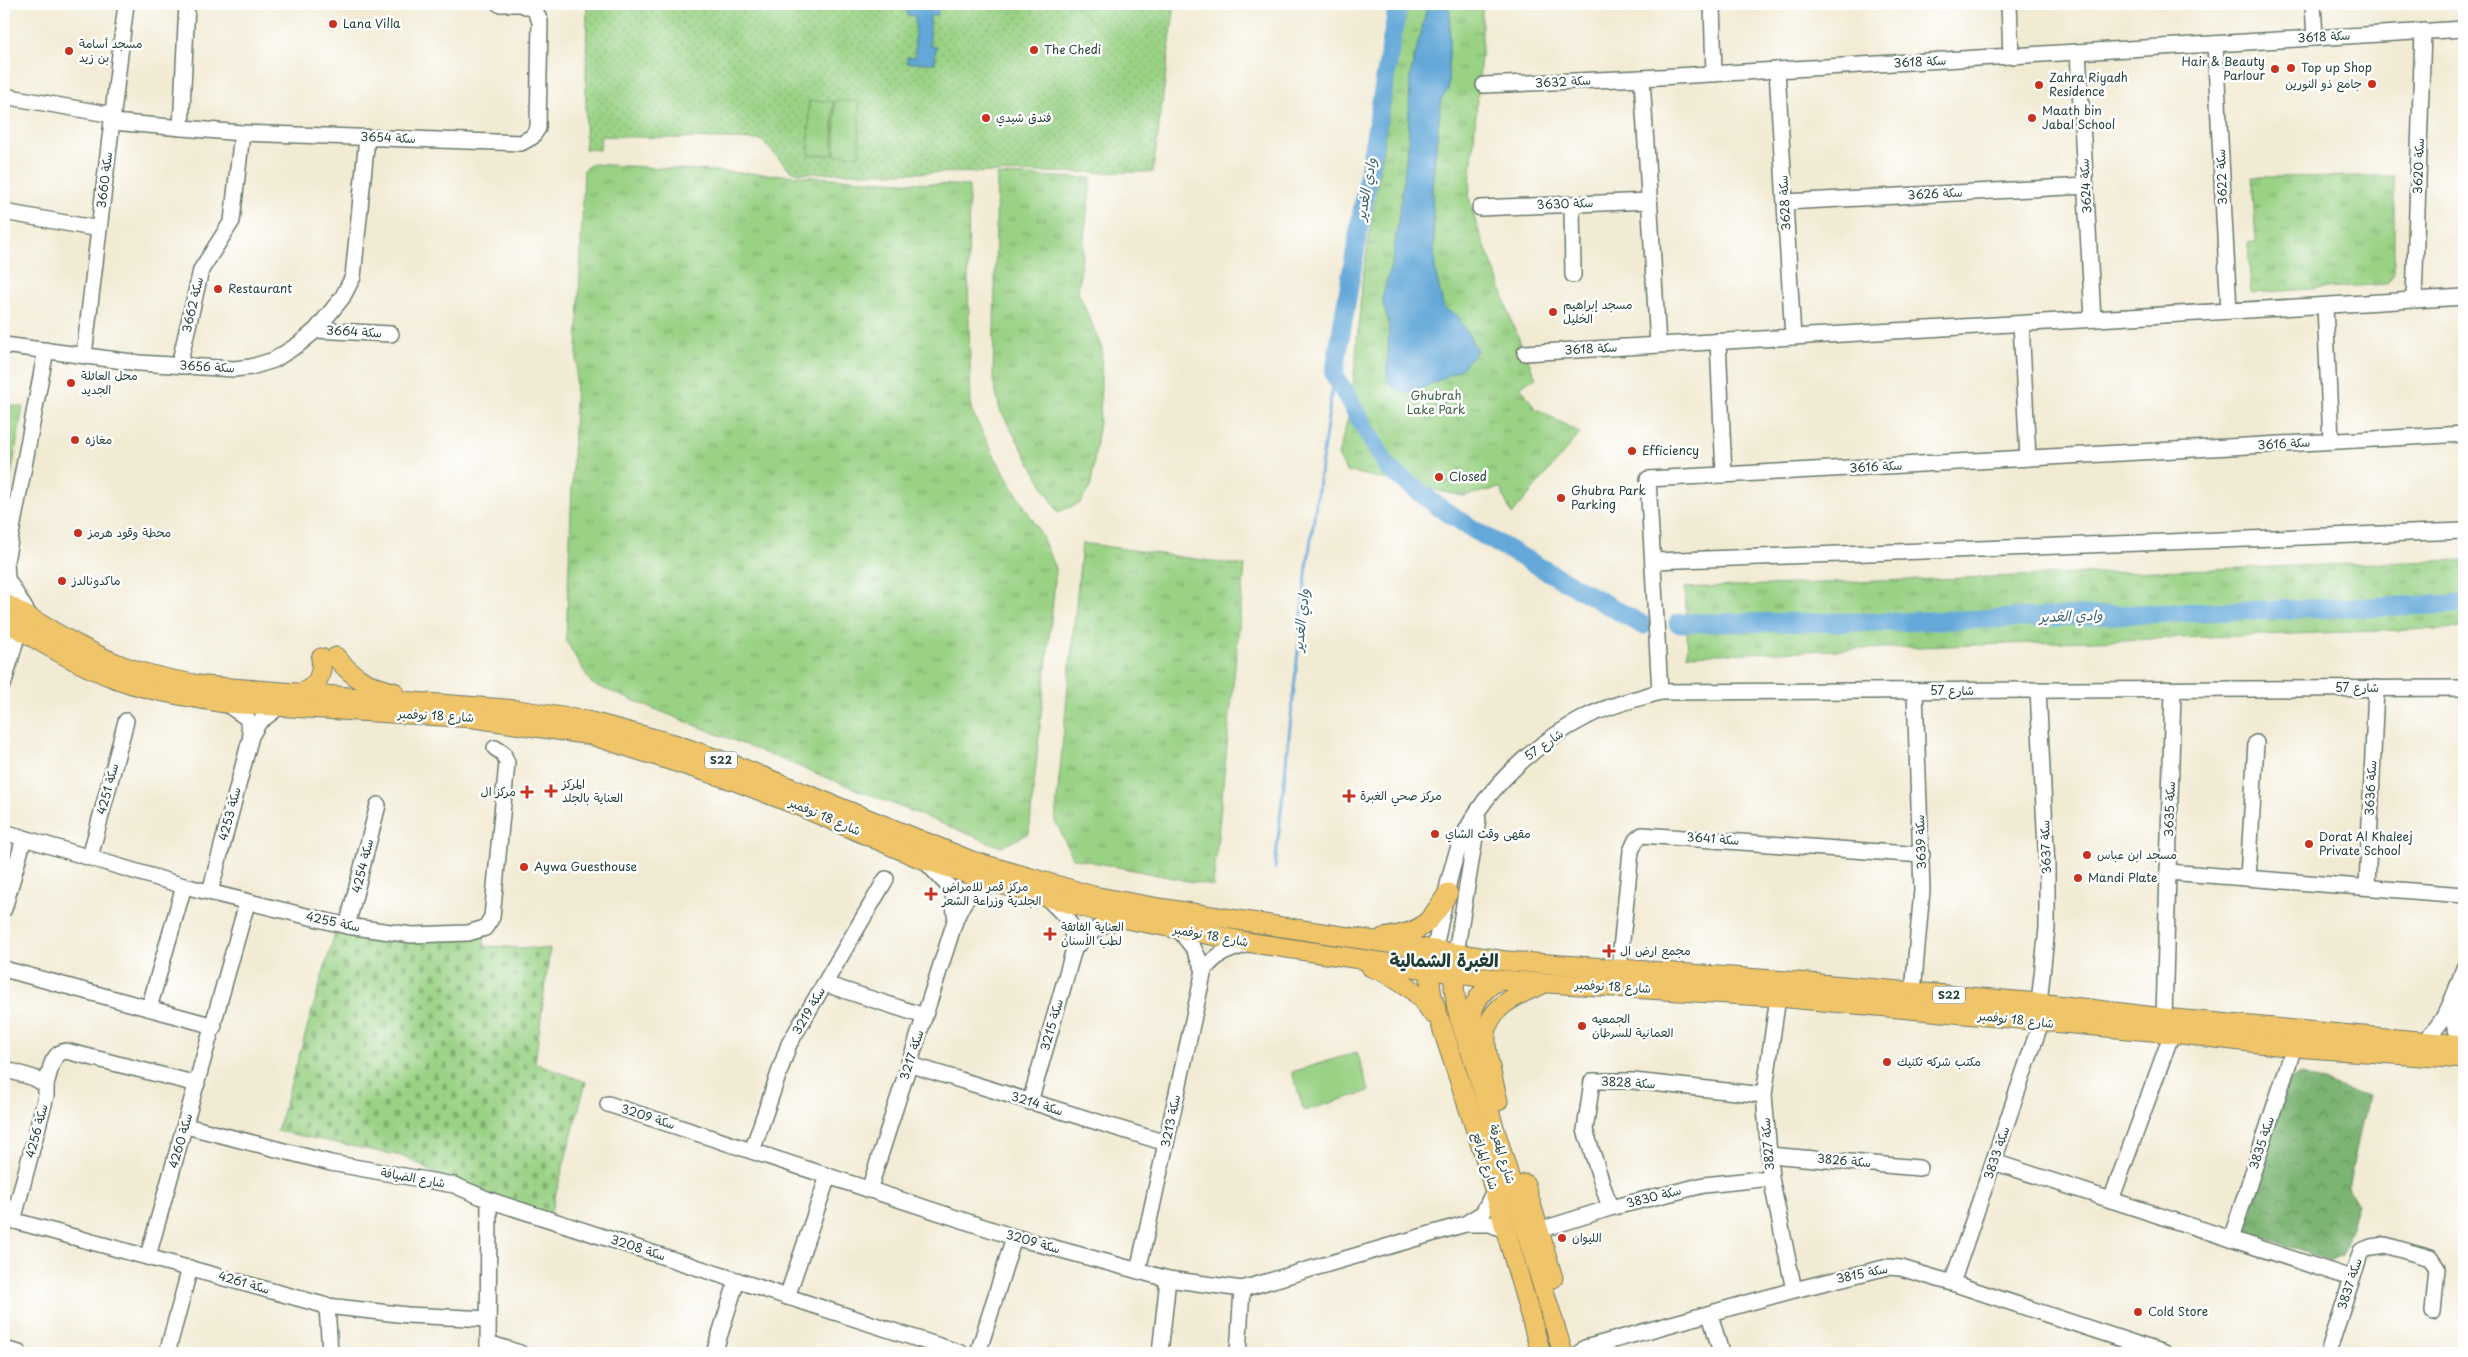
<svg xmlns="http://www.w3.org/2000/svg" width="2468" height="1357" viewBox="0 0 2468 1357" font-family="'Playpen Sans','Playpen Sans Arabic',sans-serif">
  <defs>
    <pattern id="grass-tufts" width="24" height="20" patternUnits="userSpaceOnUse" patternTransform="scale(1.25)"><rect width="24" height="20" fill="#9ad285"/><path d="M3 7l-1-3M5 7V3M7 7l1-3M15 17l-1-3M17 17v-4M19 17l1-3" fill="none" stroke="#7dac6e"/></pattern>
    <pattern id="forest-crowns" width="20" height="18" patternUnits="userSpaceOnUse" patternTransform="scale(1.25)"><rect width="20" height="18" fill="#7bb472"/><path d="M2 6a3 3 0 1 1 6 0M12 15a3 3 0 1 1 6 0" fill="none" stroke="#64945e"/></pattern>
    <pattern id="cemetery-stones" width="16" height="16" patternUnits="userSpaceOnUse" patternTransform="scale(1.25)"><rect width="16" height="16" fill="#9ad285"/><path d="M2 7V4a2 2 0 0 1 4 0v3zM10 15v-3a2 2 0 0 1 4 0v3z" fill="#7dac6e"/></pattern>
    <pattern id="garden-dots" width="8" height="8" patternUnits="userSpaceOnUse" patternTransform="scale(1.25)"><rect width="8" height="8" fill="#9ad285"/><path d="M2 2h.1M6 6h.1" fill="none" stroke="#7dac6e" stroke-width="1.8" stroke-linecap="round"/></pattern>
  </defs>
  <rect width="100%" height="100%" fill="#fff"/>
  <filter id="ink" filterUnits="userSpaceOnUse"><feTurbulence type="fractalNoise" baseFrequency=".02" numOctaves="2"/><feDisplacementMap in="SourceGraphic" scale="10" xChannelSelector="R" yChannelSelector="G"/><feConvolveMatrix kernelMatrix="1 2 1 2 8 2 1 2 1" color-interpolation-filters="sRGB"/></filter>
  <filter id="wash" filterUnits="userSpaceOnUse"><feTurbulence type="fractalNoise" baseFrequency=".0096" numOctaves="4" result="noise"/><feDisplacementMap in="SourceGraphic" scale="20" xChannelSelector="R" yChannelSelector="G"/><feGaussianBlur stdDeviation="1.12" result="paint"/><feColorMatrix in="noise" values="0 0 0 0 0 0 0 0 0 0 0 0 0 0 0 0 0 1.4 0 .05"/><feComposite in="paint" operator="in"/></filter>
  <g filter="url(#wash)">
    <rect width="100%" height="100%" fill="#f2ebd4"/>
    <!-- grass -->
    <g fill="url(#grass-tufts)" stroke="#5c885c">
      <path d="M1411 4H1482V44L1469 197 1476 224 1499 282 1512 323 1536 378 1520 386 1535 408 1580 433 1512 515 1500 488 1463 496 1346 471 1338 455 1348 418 1355 368 1362 282 1402 29Z"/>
      <path d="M592 164 969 186 968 278 971 410 996 459 1041 534 1056 571 1029 833 1001 847 592 684 566 641 584 169Z"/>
      <path d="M997 175 1091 178 1078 291 1102 349 1100 413 1091 486 1080 503 1058 512 1000 410 993 380Z"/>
      <path d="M2394 176V272L2387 284 2251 293 2248 243 2256 242 2252 177Z"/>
      <path d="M4 405 23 407 4 515Z"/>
      <path d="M1082 543 1245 566 1213 886 1073 858 1055 821Z"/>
      <path d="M2464 560V628L1688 655 1685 588Z"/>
    </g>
    <!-- forest -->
    <path fill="url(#forest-crowns)" stroke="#4d7853" d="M2301 1075 2368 1096 2348 1187 2358 1204 2342 1255 2330 1261 2242 1230V1220L2289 1080Z"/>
    <!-- cemetery -->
    <path fill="url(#cemetery-stones)" stroke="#5c885c" d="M337 926 412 936 485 928 484 946 550 949 535 1063 586 1082 549 1219 455 1185 406 1157 277 1131Z"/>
    <!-- garden -->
    <path fill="url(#garden-dots)" stroke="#5c885c" d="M587 4H1175L1153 172 799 173 790 170 761 140 601 136 600 150 585 149Z"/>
    <!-- pitch -->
    <g fill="#9ad285" stroke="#5c885c">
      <rect x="809" y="101" width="24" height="54"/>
      <rect x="835" y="101" width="24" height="54"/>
      <path d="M1357 1052 1369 1091 1304 1111 1292 1072Z"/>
    </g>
    <!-- water -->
    <g fill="#63a8d8" stroke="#417286">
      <path d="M907 4H938V15L930 16V46L936 47 935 63H907V57H915V16L907 15Z"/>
      <path d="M1436 4H1441L1450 10 1448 90 1441 99 1432 187 1435 269 1444 309 1457 315C1463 328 1472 338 1477 351L1461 369 1412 394 1393 388 1387 379 1389 326 1382 298 1393 259 1408 145 1410 76 1427 7Z"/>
    </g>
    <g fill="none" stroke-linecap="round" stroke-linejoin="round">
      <!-- stream -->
      <path stroke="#63a8d8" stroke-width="3" d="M1275 868 1306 575 1334 374"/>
      <!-- river -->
      <g stroke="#63a8d8" stroke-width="19">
        <path d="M1398 4 1334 374 1388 468 1439 507 1479 533 1643 625"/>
        <path d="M1678 623 1892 622 2464 604"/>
      </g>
    </g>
  </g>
  <g filter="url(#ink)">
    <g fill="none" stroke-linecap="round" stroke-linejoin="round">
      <defs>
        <g id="minor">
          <path d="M1712 4 1714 74"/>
          <path d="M2009 4 2011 56"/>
          <path d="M2313 4 2315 38"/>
          <path d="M2215 44 2229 311"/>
          <path d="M2078 52 2093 319"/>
          <path d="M1777 70 1793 337"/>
          <path d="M1642 78 1658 345"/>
          <path d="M1484 85 1642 78 2464 29"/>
          <path d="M4 96 113 115"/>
          <path d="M112 122 242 133 521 143 532 137 538 128 540 21 534 9 520 4H499"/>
          <path d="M181 128 187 4"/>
          <path d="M1785 202 2086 186"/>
          <path d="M1572 204 1573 275"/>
          <path d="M1480 208 1649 201"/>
          <path d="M4 212 99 229"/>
          <path d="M2414 300 2423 31"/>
          <path d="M2325 306 2331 441"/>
          <path d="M2021 324 2028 458"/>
          <path d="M316 330 391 334"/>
          <path d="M1718 341 1724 475"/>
          <path d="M4 345 139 363 234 369 251 367 274 360 299 344 316 330 342 298 353 277 367 138"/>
          <path d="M1525 353 2464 297"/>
          <path d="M84 355 126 4"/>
          <path d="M179 365 201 270 232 221 242 133"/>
          <path d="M1653 561 2464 531"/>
          <path d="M30 617 7 579 6 561 46 350"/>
          <path d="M4 682 19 629"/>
          <path d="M2038 690 2047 867V928L2039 1003"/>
          <path d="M1660 692 1648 479 2464 434"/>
          <path d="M225 703 247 718 251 736"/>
          <path d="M4 832 184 886 347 926 412 935 468 933 485 928 492 917 507 763 503 753 495 748"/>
          <path d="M90 857 126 721"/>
          <path d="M925 861 953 891 955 914"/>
          <path d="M2168 872 2464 895"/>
          <path d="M2248 878 2256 743"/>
          <path d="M2367 887 2376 688"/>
          <path d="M210 892 251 736 259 722 279 707"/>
          <path d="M4 909 24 838"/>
          <path d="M347 926 378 805"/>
          <path d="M1180 931 1194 949 1204 970"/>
          <path d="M1074 949C1091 929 1100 925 1125 919"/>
          <path d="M1434 950C1443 917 1446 881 1458 850 1478 793 1535 743 1588 716 1610 705 1636 699 1660 692L2464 688"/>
          <path d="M1456 953 1478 819"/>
          <path d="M4 969 214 1026"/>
          <path d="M1619 969 1631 851 1636 840 1642 835 1922 855"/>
          <path d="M825 984 924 1016"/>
          <path d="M1913 992 1922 890 1915 691"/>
          <path d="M1778 997 1764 1095 1771 1178 1794 1290"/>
          <path d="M2451 1005 2455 1028 2464 1041"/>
          <path d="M149 1008 184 886"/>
          <path d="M2164 1018 2173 690"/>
          <path d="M2423 1041C2447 1022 2454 996 2464 968"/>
          <path d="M908 1064 1166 1143"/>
          <path d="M4 1069 34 1078 46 1085V1096L13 1221"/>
          <path d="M46 1085C50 1072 51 1053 66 1051L197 1084"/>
          <path d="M1030 1102 1074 949C1073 919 1067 918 1047 898"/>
          <path d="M608 1104 1014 1237 1168 1279 1242 1289 1465 1224 1483 1213 1494 1191"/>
          <path d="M186 1126 331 1163 454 1185 489 1200 488 1353"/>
          <path d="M752 1151 789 1044 886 879"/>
          <path d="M1769 1155 1919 1168"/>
          <path d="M1994 1162 2351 1278"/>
          <path d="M869 1190 955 921C967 892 969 895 996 883"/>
          <path d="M489 1200 961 1353"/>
          <path d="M2111 1200 2172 1033"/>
          <path d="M1610 1208 1585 1130 1592 1081H1633L1764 1095"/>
          <path d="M4 1218 327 1306 407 1315 488 1319"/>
          <path d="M1467 1224H1490L1505 1230"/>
          <path d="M1540 1230 1610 1208 1704 1185 1771 1178"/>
          <path d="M2231 1239 2294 1047"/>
          <path d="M148 1256 247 903"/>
          <path d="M1138 1271 1204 970C1219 951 1230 950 1252 943"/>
          <path d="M1952 1283 2041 1022"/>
          <path d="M787 1297 828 1176"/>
          <path d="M327 1306 330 1353"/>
          <path d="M1710 1314 1721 1353"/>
          <path d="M488 1343 520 1353"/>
          <path d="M4 1349 19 1353"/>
          <path d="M167 1353 190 1268"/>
          <path d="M714 1353 737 1280"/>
          <path d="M978 1353 1014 1237"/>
          <path d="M1160 1353 1168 1279"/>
          <path d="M1238 1353 1242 1289"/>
          <path d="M1580 1353 1585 1348 1794 1290 1888 1267 1901 1268 1952 1283 2164 1353"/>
          <path d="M2328 1353 2361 1251 2371 1247 2385 1245 2430 1258 2437 1268 2433 1312"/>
        </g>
        <g id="major">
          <path d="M4 603C43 625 81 650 123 666 149 676 177 681 205 686L518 710 587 721 674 744 734 765 972 861 1093 896 1159 908 1506 961 1774 980 2039 1003 2164 1018 2464 1045"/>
          <path d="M4 620C41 642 79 666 120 680 154 692 190 697 225 703L474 718 591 735 735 781 802 807 922 859 996 883 1126 919 1253 943 1499 980 1778 997 2172 1033 2294 1047 2464 1059"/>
          <path d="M336 657C352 677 369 687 394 692"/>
          <path d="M301 694C317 686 323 676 321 658"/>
          <path d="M1383 938C1422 932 1428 926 1448 893"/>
          <path d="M1433 958 1430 981 1432 997 1485 1158 1541 1353"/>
          <path d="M1455 961C1450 997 1461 1025 1473 1058L1563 1353"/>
          <path d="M1371 967C1400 978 1415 988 1433 1014"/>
          <path d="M1471 1040C1469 1012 1474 994 1499 980"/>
          <path d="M1498 1101C1483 1037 1469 1013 1541 985"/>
          <path d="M1525 1184 1553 1278"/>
        </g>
      </defs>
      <!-- minor casing -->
      <use href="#minor" stroke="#697a6c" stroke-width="18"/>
      <!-- major casing -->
      <use href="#major" stroke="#697a6c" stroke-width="21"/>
      <!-- minor -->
      <use href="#minor" stroke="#fff" stroke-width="15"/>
      <!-- major -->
      <use href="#major" stroke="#f0c469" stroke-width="19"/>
    </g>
  </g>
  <!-- markers -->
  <g fill="#c8321e" stroke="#fff" stroke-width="2">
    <circle cx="333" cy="24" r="5"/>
    <circle cx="1034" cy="50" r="5"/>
    <circle cx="69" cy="51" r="5"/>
    <circle cx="2291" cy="68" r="5"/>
    <circle cx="2275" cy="69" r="5"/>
    <circle cx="2372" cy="84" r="5"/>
    <circle cx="2039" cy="85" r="5"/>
    <circle cx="986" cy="118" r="5"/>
    <circle cx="2032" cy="118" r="5"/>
    <circle cx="218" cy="289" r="5"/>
    <circle cx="1553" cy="312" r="5"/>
    <circle cx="71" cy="383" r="5"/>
    <circle cx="75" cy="440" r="5"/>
    <circle cx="1632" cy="451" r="5"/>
    <circle cx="1439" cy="477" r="5"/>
    <circle cx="1561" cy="498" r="5"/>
    <circle cx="78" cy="533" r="5"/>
    <circle cx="62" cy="581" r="5"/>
    <path d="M548.5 783.5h5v5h5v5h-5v5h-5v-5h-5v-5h5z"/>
    <path d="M524.5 784.5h5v5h5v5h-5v5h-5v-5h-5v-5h5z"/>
    <path d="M1346.5 788.5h5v5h5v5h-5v5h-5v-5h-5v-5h5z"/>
    <circle cx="1435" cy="834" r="5"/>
    <circle cx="2309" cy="844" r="5"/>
    <circle cx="2087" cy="855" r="5"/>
    <circle cx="524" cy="867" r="5"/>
    <circle cx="2078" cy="878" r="5"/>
    <path d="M928.5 886.5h5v5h5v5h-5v5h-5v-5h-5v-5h5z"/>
    <path d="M1047.5 926.5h5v5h5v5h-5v5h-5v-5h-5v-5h5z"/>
    <path d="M1606.5 943.5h5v5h5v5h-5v5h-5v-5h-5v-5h5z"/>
    <circle cx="1582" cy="1026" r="5"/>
    <circle cx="1887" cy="1062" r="5"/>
    <circle cx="1562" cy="1238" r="5"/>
    <circle cx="2138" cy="1312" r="5"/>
  </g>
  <g text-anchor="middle" stroke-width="5" stroke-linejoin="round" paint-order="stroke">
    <!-- shield labels -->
    <g fill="#fff" stroke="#627771" stroke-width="1">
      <rect x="705" y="751.5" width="32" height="17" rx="4"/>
      <rect x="1933" y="986.5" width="32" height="17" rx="4"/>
    </g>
    <g font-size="11" font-weight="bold" fill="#1f3d34">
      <text x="721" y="764">S22</text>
      <text x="1949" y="999">S22</text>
    </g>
    <!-- poi labels -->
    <g font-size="12" fill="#1f3d34" stroke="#fff" text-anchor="start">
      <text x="343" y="28">Lana Villa</text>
      <text x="79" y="48">مسجد أسامة<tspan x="79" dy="14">بن زيد</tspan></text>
      <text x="1044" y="54">The Chedi</text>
      <text x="2265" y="66" text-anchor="end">Hair &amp; Beauty<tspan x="2265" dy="14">Parlour</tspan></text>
      <text x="2301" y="72">Top up Shop</text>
      <text x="2049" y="82">Zahra Riyadh<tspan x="2049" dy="14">Residence</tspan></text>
      <text x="2362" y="88" text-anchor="end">جامع ذو النورين</text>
      <text x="2042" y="115">Maath bin<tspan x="2042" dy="14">Jabal School</tspan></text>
      <text x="996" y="122">فندق شيدي</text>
      <text x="228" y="293">Restaurant</text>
      <text x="1563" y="309">مسجد إبراهيم<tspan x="1563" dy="14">الخليل</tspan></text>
      <text x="81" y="380">محل العائلة<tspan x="81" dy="14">الجديد</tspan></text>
      <text x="85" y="444">مغازه</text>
      <text x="1642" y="455">Efficiency</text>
      <text x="1449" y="481">Closed</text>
      <text x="1571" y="495">Ghubra Park<tspan x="1571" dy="14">Parking</tspan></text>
      <text x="88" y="537">محطة وقود هرمز</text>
      <text x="72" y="585">ماكدونالدز</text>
      <text x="562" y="788">المركز<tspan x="562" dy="14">العناية بالجلد</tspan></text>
      <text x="516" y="796" text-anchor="end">مركز ال</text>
      <text x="1360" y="800">مركز صحي الغبرة</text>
      <text x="1445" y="838">مقهى وقت الشاي</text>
      <text x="2319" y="841">Dorat Al Khaleej<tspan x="2319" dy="14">Private School</tspan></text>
      <text x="2097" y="859">مسجد ابن عباس</text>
      <text x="534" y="871">Aywa Guesthouse</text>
      <text x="2088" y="882">Mandi Plate</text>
      <text x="942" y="891">مركز قمر للامراض<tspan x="942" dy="14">الجلدية وزراعة الشعر</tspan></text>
      <text x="1061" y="931">العناية الفائقة<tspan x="1061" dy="14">لطب الأسنان</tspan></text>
      <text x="1620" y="955">مجمع ارض ال</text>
      <text x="1592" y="1023">الجمعيه<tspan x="1592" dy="14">العمانية للسرطان</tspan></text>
      <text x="1897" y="1066">مكتب شركه تكنيك</text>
      <text x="1572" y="1242">الليوان</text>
      <text x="2148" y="1316">Cold Store</text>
    </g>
    <!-- street labels -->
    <g font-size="12" fill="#1f3d34" stroke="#fff">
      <text transform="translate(2324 37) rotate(-3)" y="4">سكة 3618</text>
      <text transform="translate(1920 62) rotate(-3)" y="4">سكة 3618</text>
      <text transform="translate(1563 82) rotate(-3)" y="4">سكة 3632</text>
      <text transform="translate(388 138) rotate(2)" y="4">سكة 3654</text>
      <text transform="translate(2419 166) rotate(-88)" y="4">سكة 3620</text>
      <text transform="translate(2222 177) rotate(-92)" y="4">سكة 3622</text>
      <text transform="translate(105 180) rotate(-83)" y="4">سكة 3660</text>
      <text transform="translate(2086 186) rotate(-93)" y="4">سكة 3624</text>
      <text transform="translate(1935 194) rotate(-3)" y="4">سكة 3626</text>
      <text transform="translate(1785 203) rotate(-93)" y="4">سكة 3628</text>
      <text transform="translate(1565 204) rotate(-2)" y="4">سكة 3630</text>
      <text transform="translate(193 305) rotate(-77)" y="4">سكة 3662</text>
      <text transform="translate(354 332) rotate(3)" y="4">سكة 3664</text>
      <text transform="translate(1591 349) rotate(-3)" y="4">سكة 3618</text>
      <text transform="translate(207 367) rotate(3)" y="4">سكة 3656</text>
      <text transform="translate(2284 444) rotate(-3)" y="4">سكة 3616</text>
      <text transform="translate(1876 467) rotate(-3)" y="4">سكة 3616</text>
      <text x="2357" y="692">شارع 57</text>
      <text x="1952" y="695">شارع 57</text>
      <text transform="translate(436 716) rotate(3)" y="4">شارع 18 نوفمبر</text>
      <text transform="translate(1544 745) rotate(-35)" y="4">شارع 57</text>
      <text transform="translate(2371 788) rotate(-87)" y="4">سكة 3636</text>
      <text transform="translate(108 789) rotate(-75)" y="4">سكة 4251</text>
      <text transform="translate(2170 809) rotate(-88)" y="4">سكة 3635</text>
      <text transform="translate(230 814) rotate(-75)" y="4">سكة 4253</text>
      <text transform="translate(825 817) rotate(23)" y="4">شارع 18 نوفمبر</text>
      <text transform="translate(1713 839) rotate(4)" y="4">سكة 3641</text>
      <text transform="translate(1921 842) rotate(-92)" y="4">سكة 3639</text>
      <text transform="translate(2046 847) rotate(-92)" y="4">سكة 3637</text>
      <text transform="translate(363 866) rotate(-76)" y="4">سكة 4254</text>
      <text transform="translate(333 922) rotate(12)" y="4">سكة 4255</text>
      <text transform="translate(1211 936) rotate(10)" y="4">شارع 18 نوفمبر</text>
      <text transform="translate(1613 987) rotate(3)" y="4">شارع 18 نوفمبر</text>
      <text transform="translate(809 1011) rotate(-60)" y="4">سكة 3219</text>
      <text transform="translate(2016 1020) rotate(6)" y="4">شارع 18 نوفمبر</text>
      <text transform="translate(1052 1025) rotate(-74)" y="4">سكة 3215</text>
      <text transform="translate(912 1055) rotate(-72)" y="4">سكة 3217</text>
      <text transform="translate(1628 1083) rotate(3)" y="4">سكة 3828</text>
      <text transform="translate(1037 1104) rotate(17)" y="4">سكة 3214</text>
      <text transform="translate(648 1117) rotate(18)" y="4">سكة 3209</text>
      <text transform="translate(1171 1121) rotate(-78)" y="4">سكة 3213</text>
      <text transform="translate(37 1131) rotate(-75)" y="4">سكة 4256</text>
      <text transform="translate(181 1141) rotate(-74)" y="4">سكة 4260</text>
      <text transform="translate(2262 1143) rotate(-72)" y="4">سكة 3835</text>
      <text transform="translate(1768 1144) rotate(-95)" y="4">سكة 3827</text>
      <text transform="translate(1997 1153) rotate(-71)" y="4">سكة 3833</text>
      <text transform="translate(1502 1154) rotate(73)" y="4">شارع المعرفة</text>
      <text transform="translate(1485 1161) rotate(73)" y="4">شارع المرافع</text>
      <text transform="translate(1844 1161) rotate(5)" y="4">سكة 3826</text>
      <text transform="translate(413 1178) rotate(10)" y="4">شارع الضيافة</text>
      <text transform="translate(1654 1197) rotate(-14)" y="4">سكة 3830</text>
      <text transform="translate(1033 1242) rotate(16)" y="4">سكة 3209</text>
      <text transform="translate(638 1248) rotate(18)" y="4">سكة 3208</text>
      <text transform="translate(1862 1274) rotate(-12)" y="4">سكة 3815</text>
      <text transform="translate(244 1283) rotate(16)" y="4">سكة 4261</text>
      <text transform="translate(2350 1284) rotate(-72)" y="4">سكة 3837</text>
    </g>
    <!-- park labels -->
    <g font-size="12" fill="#3e6248" stroke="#fff">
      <text x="1436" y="400">Ghubrah<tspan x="1436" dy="14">Lake Park</tspan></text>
    </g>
    <!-- water labels -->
    <g font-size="14" font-style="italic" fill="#37626d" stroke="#fff">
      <text transform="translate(1366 189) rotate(-80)" y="5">وادي الغدير</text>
      <text transform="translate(2071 616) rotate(-2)" y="5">وادي الغدير</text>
      <text transform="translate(1301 620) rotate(-84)" y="5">وادي الغدير</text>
    </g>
    <!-- district labels -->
    <g font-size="18" font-weight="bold" fill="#1f3d34" stroke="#fff">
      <text x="1444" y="967">الغبرة الشمالية</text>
    </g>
  </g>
  <!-- margin -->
  <rect width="2468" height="1357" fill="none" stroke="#fff" stroke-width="20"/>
</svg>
